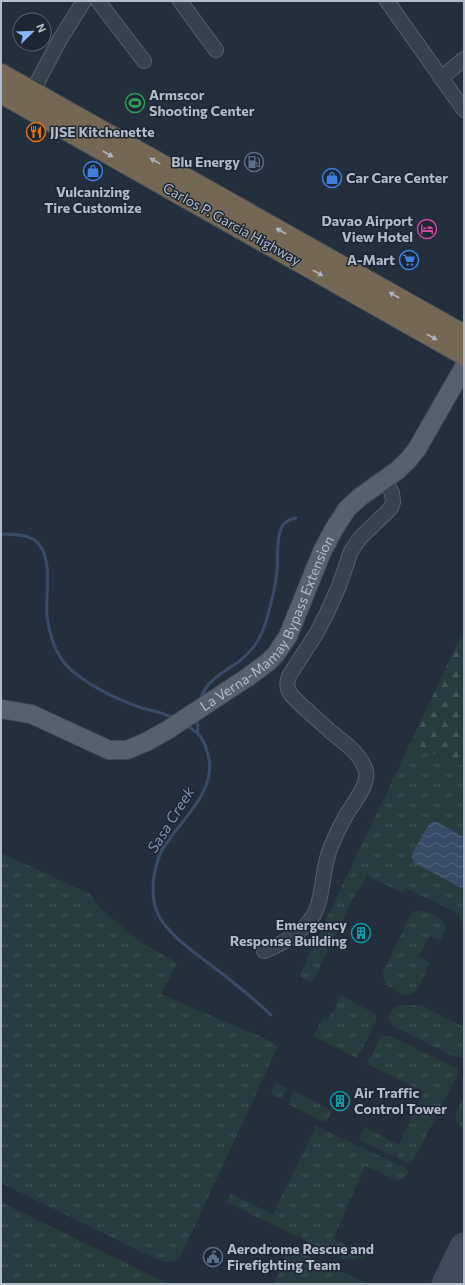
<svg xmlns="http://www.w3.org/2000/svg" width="465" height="1285" viewBox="0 0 465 1285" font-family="Commissioner,sans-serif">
  <defs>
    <pattern id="grass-tufts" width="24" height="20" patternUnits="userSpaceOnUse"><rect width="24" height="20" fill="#263c3f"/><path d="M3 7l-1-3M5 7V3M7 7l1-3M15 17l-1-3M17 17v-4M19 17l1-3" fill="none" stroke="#435659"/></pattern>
    <pattern id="forest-firs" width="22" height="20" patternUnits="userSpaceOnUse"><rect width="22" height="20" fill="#263c3f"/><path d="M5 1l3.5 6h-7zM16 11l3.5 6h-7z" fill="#435659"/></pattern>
    <pattern id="water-waves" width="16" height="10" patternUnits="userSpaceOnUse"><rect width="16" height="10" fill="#394c67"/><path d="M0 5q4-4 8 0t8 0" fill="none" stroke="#53647b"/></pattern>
  </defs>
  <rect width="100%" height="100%" fill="#242f3e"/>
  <!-- grass -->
  <g fill="url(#grass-tufts)">
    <path d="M415 749H425L462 766 464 761V930L459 914 406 888 403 893 367 876 351 903 312 983 299 976 405 754Z"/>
    <path d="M1 853 90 894 100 908 139 941 177 963 161 994 266 1039 278 1046 180 1258 172 1262 160 1261 1 1183Z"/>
    <path d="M418 911C426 911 443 917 445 926 446 931 442 937 441 941L430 936 419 956 430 963C425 972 418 998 405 995 398 993 391 987 385 984L383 972 410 916 414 912Z"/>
    <path d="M341 995 373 1013 376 1017V1022L357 1058 313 1036 323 1018 328 1020Z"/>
    <path d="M399 1005H420L464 1027V1056L460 1058 455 1057 393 1026 388 1017 393 1008Z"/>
    <path d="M384 1035 390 1036 454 1067 458 1071 456 1078 414 1159 410 1164 361 1141 360 1136 365 1127 399 1145 424 1092 367 1064 379 1039Z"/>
    <path d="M276 1082 287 1089C283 1097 279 1101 271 1094Z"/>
    <path d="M294 1091 332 1111 327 1120 323 1122 290 1105 289 1099Z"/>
    <path d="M464 1097V1128C449 1120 458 1108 464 1097Z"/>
    <path d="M316 1126 407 1169 408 1172 404 1179 398 1181 365 1166 333 1239 367 1254 361 1259 346 1260 226 1202 230 1194 273 1214Z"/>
    <path d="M1 1202 164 1282 180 1284H1Z"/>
    <path d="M293 1251 300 1252 368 1284H273L289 1253Z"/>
  </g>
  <!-- forest -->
  <path fill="url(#forest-firs)" d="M464 630V761L462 766 425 749H415L405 754Z"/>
  <!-- water -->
  <path fill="url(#water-waves)" d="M432 822H437L464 837V889L414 863 412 859V854L428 826Z"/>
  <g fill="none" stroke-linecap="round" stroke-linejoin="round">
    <!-- stream -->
    <g stroke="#394c67" stroke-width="3">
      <path d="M1 534C11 534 28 534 36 541 54 556 45 596 47 617 49 631 54 648 62 660 79 682 116 699 142 708 153 711 164 713 174 718"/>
      <path d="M200 701C206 678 225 673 242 659 254 649 263 634 267 618 271 604 276 585 277 570 278 558 276 536 283 525 286 521 291 519 296 518"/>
      <path d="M197 719 198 733"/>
      <path d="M186 725C200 734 204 738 208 755 217 786 188 814 171 837 168 842 163 847 161 852 154 867 150 893 156 909 165 935 199 955 220 972 238 986 255 1000 271 1015"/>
    </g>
    <!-- taxiway -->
    <path stroke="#3f4a5a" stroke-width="29" d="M446 1284 464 1247"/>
    <defs>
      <g id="minor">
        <path d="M98 1 144 61"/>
        <path d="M180 1 216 50"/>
        <path d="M387 1 464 110"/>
        <path d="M441 78 464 59"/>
        <path d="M28 100 59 41 84 1"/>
        <path d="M264 951C282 944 299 935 311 919 323 903 322 874 328 855 332 843 338 830 344 819 351 805 372 783 365 768 359 752 342 741 330 731 317 719 304 708 292 696 287 689 286 684 289 676L316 634 326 615 339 586 351 551 360 538 391 508 393 502 392 493 385 480"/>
      </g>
      <g id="major">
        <path id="s1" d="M1 709 31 714 109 750H127L146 742 166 731 248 677 268 662 276 654 288 636 322 552 334 529 347 509 360 497 398 470 409 459 417 449 464 367"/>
      </g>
      <g id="highway">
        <path d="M1 74 464 335"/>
        <path d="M1 93 464 355"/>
      </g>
    </defs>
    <!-- minor casing -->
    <use href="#minor" stroke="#565f6c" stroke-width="16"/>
    <!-- major casing -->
    <use href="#major" stroke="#414a57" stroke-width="20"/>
    <!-- highway casing -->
    <use href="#highway" stroke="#434c59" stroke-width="22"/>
    <!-- minor -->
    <use href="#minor" stroke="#38414e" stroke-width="14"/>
    <!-- major -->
    <use href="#major" stroke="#56606e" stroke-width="18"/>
    <!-- highway -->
    <use href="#highway" stroke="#746855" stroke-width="20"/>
  </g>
  <!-- one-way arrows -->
  <defs><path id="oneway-solid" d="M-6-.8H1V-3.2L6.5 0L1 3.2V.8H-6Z"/></defs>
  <g fill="#aeb4bd">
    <use href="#oneway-solid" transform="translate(108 154) rotate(30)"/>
    <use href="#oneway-solid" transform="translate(155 161) rotate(-151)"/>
    <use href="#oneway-solid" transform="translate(281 231) rotate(-151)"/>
    <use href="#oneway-solid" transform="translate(318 273) rotate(29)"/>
    <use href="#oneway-solid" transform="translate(394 295) rotate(-150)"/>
    <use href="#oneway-solid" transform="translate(432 337) rotate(29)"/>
  </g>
  <!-- icons -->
  <defs>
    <symbol id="stadium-ring" viewBox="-11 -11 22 22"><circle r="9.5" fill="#1d2633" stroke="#2e9e5b" stroke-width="1.5"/><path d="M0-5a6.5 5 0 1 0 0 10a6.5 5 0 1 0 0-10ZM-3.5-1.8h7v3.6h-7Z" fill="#2e9e5b"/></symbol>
    <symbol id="restaurant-ring" viewBox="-11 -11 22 22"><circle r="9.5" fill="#1d2633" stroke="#e8710a" stroke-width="1.5"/><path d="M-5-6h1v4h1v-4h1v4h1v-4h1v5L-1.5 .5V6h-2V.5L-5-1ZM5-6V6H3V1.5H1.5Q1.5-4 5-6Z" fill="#e8710a"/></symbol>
    <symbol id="fuel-ring" viewBox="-11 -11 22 22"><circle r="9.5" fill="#1d2633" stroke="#5c6f8a" stroke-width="1.5"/><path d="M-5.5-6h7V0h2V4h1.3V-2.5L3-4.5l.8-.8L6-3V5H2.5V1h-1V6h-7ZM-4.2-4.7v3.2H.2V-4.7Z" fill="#5c6f8a"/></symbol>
    <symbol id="shop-ring" viewBox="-11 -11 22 22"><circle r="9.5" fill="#1d2633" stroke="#3f7fe0" stroke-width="1.5"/><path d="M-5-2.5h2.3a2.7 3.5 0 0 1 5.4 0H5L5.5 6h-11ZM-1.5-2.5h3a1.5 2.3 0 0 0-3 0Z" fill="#3f7fe0"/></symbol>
    <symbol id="hotel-ring" viewBox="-11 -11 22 22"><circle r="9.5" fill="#1d2633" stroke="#d1479c" stroke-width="1.5"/><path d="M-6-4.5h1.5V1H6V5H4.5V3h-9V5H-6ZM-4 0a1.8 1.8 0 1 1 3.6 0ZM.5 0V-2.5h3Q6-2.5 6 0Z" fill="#d1479c"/></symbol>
    <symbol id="supermarket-ring" viewBox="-11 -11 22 22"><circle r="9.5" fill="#1d2633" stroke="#3f7fe0" stroke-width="1.5"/><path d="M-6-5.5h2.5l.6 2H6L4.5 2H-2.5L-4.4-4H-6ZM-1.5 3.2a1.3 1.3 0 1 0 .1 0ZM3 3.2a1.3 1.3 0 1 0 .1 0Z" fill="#3f7fe0"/></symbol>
    <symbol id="building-ring" viewBox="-11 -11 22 22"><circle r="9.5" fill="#1d2633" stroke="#0f9aa8" stroke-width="1.5"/><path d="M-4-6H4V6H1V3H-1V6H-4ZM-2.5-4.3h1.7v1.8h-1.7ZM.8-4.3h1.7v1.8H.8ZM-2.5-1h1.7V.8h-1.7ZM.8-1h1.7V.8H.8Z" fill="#0f9aa8"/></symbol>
    <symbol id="civic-ring" viewBox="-11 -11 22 22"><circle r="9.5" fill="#1d2633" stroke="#5c6f8a" stroke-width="1.5"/><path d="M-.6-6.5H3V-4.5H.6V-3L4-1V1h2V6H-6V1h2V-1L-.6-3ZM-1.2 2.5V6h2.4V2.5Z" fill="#5c6f8a"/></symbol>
  </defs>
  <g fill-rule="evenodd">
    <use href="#stadium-ring" x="124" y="92" width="22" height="22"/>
    <use href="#restaurant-ring" x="25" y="121" width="22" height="22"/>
    <use href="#fuel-ring" x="243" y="151" width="22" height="22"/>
    <use href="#shop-ring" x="82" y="160" width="22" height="22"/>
    <use href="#shop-ring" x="321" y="167" width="22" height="22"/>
    <use href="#hotel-ring" x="416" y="218" width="22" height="22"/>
    <use href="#supermarket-ring" x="398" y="249" width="22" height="22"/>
    <use href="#building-ring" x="350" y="922" width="22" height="22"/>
    <use href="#building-ring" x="329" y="1090" width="22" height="22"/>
    <use href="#civic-ring" x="202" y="1246" width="22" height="22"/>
  </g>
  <g text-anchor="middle" stroke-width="3" stroke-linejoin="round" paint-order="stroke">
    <!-- poi labels -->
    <g font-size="14" font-weight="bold" fill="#b4bcc9" stroke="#1d2633" text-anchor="start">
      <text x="149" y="100">Armscor<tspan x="149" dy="16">Shooting Center</tspan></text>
      <text x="50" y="137">JJSE Kitchenette</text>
      <text x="240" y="167" text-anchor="end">Blu Energy</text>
      <text x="346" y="183">Car Care Center</text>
      <text x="93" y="197" text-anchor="middle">Vulcanizing<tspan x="93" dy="16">Tire Customize</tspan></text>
      <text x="413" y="226" text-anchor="end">Davao Airport<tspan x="413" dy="16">View Hotel</tspan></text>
      <text x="395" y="265" text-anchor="end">A-Mart</text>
      <text x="347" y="930" text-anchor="end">Emergency<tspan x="347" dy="16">Response Building</tspan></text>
      <text x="354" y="1098">Air Traffic<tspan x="354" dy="16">Control Tower</tspan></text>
      <text x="227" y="1254">Aerodrome Rescue and<tspan x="227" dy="16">Firefighting Team</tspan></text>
    </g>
    <!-- street labels -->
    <g font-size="14" fill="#b4bcc9" stroke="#1d2633">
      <text transform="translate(232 224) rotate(29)" y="5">Carlos P. Garcia Highway</text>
      <text dy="5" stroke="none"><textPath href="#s1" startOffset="331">La Verna-Mamay Bypass Extension</textPath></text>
    </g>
    <!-- water labels -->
    <g font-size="15" font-style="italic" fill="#7c92b1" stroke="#1d2633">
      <text transform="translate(171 820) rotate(-58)" y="5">Sasa Creek</text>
    </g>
  </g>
  <!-- border -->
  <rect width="465" height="1285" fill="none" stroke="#b4bcc9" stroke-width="4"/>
  <!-- north arrow -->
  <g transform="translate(32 32) rotate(67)"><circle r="19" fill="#1d2633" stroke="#59626f"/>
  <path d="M0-3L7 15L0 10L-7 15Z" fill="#8ab4f8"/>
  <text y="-6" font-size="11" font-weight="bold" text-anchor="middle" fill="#b4bcc9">N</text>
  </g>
</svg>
